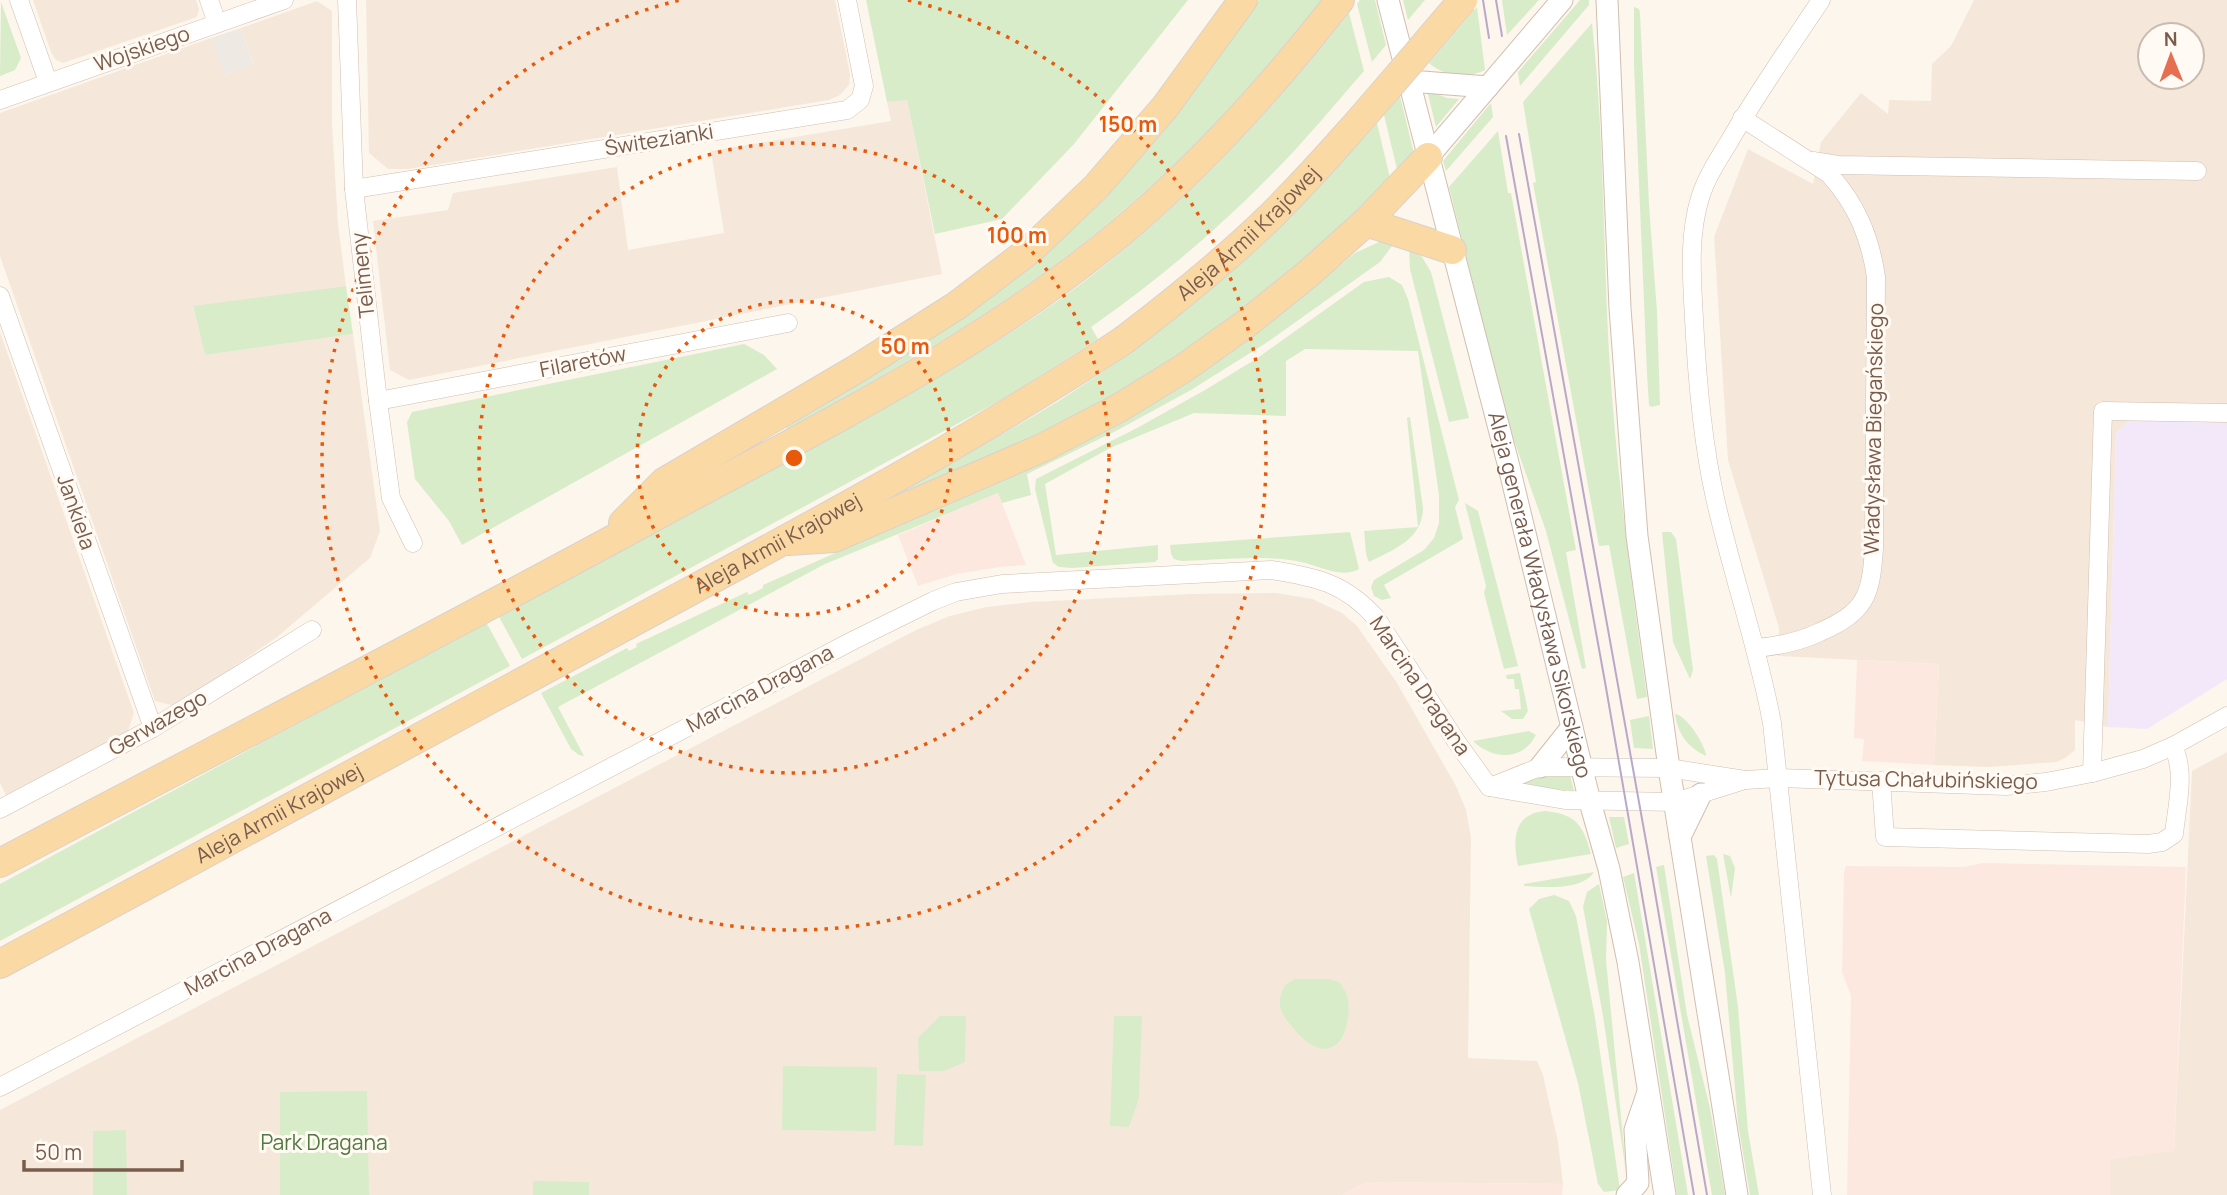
<svg xmlns="http://www.w3.org/2000/svg" width="2227" height="1195" viewBox="0 0 2227 1195" font-family="Manrope,sans-serif">
  <rect width="100%" height="100%" fill="#fdf6ec"/>
  <!-- residential -->
  <g fill="#f5e8da" fill-rule="evenodd">
    <path d="M33 0H196L199 9 197 17 63 63 56 60 51 52Z"/>
    <path d="M366 0H835L850 74 849 85 840 95 829 100 409 169H388L369 153Z"/>
    <path d="M1974 0H2227V423L2129 421 2116 433 2108 727 2075 720V750L2065 758 2057 762 1988 767 1934 765 1939 664 1778 656 1779 628 1728 460 1714 237 1748 149 1813 184 1821 142 1861 93 1888 114 1889 100 1931 101 1932 64 1951 46ZM2150 35H2192V77H2150Z"/>
    <path d="M317 1 332 11V125L338 224 346 286 193 307 205 355 353 334 380 531 370 558 276 638 175 706 155 701 0 256V113L211 38 225 75 253 64 241 28Z"/>
    <path d="M907 99 942 274 409 380 390 370 373 221 448 210 453 193 617 167 628 250 724 233 711 151 891 121 887 102Z"/>
    <path d="M0 332 134 713 127 734 7 797 0 783Z"/>
    <path d="M1277 593 1312 599 1342 613 1357 626 1397 683 1456 786 1466 810 1471 838 1468 1058 1537 1061 1543 1075 1558 1142 1563 1184 1366 1182 1342 1195H0V1110L916 630 950 616 986 607 1031 602 1192 594Z"/>
    <path d="M2227 752V1195H2110V1159L2174 1150 2192 771Z"/>
  </g>
  <!-- commercial -->
  <g fill="#fde8e0">
    <path d="M998 493 1026 565 1000 567 956 574 918 586 898 535Z"/>
    <path d="M1857 660 1939 664 1934 765 1862 761 1864 739 1854 738Z"/>
    <path d="M1983 863 2186 867 2174 1151 2110 1159V1195H1847L1851 996 1842 972 1844 873 1846 866 1964 867Z"/>
    <path d="M1366 1182 1563 1184 1562 1195H1342Z"/>
  </g>
  <!-- industrial -->
  <path fill="#efe9e4" d="M241 28 253 65 224 75 211 38Z"/>
  <!-- education -->
  <path fill="#f3e8fa" d="M2129 421 2227 423V679L2147 729 2108 727 2116 433Z"/>
  <!-- green -->
  <g fill="#d8ecc9">
    <path d="M866 0H1188L1074 144 1002 219 935 234 907 100 887 102Z"/>
    <path d="M1259 0H1322C1259 79 1191 155 1113 219 1014 303 900 367 787 429L786 426 917 347 964 316 1101 202 1159 136Z"/>
    <path d="M1360 0H1375L1386 45 1372 62 1357 4Z"/>
    <path d="M1403 0H1425L1408 20Z"/>
    <path d="M1502 0H1539L1507 35Z"/>
    <path d="M1580 0H1589V5L1520 86 1518 72Z"/>
    <path d="M1 2 21 58 15 70 0 76Z"/>
    <path d="M1477 7 1485 70C1466 79 1445 77 1429 63Z"/>
    <path d="M1634 7 1639 9 1640 13 1649 205 1657 312 1660 405 1651 407 1649 405 1647 373 1634 65Z"/>
    <path d="M1349 13 1364 71C1331 109 1299 148 1263 183 1210 236 1153 284 1091 327L1098 339 1005 398 522 659 498 615C602 559 706 503 810 446 910 393 1010 340 1099 270 1194 195 1274 108 1349 13Z"/>
    <path d="M1592 23C1604 132 1603 243 1609 353 1616 468 1631 582 1647 697L1637 699 1609 545 1599 546 1533 183 1536 182 1523 102Z"/>
    <path d="M1427 90 1447 98 1459 99 1436 127Z"/>
    <path d="M1400 96 1414 154 1397 169 1384 115Z"/>
    <path d="M1491 103 1493 117 1446 171 1443 161Z"/>
    <path d="M1377 123 1390 178C1309 263 1214 341 1110 398 1028 442 943 477 858 514 928 471 1002 438 1071 393 1187 319 1287 227 1377 123Z"/>
    <path d="M1498 131 1508 193H1511L1576 550 1566 552 1586 668 1582 669 1546 531 1508 423 1449 187Z"/>
    <path d="M1379 242H1395L1380 262 1266 343 1191 390 1116 431 1027 474 1031 495 1002 503 998 493 825 564 558 707 584 756 579 755 571 749 541 693 627 648 629 651 637 647 636 644 747 592 749 595 763 588V585L1045 460 1315 286 1355 253Z"/>
    <path d="M1409 247 1422 257 1431 272 1469 418 1449 422 1410 269Z"/>
    <path d="M1389 277 1402 285 1408 299 1459 500 1455 507 1463 539 1384 585 1391 598 1382 600 1374 596 1371 587 1374 580 1424 550 1434 538 1439 523V495L1418 351 1305 349 1286 361V416L1194 413 1110 448 1045 484 1056 555 1158 545V559L1155 562 1072 568 1059 567 1053 563 1035 489 1036 479 1137 428 1205 390 1256 359 1364 282Z"/>
    <path d="M346 286 353 334 205 355 193 306Z"/>
    <path d="M744 344 764 355 777 369 462 545 449 521 415 479 407 422 412 412Z"/>
    <path d="M1410 417 1423 508C1423 539 1393 550 1369 562 1364 552 1366 543 1364 531L1418 527 1407 418Z"/>
    <path d="M1465 503 1478 511 1518 666 1504 669 1484 593 1486 586Z"/>
    <path d="M1350 532 1359 569C1340 579 1321 566 1301 562 1262 554 1220 560 1181 561L1174 559 1171 554 1170 545Z"/>
    <path d="M1662 532H1671L1676 539 1693 670 1690 679 1673 642Z"/>
    <path d="M486 622 510 666 0 941V884Z"/>
    <path d="M1520 673 1528 711 1523 719H1512L1501 711 1521 709 1519 689H1515L1514 679H1507L1506 675Z"/>
    <path d="M1675 714C1686 715 1705 744 1706 756 1687 747 1678 734 1675 714Z"/>
    <path d="M1649 716 1653 749 1634 748 1630 720Z"/>
    <path d="M1529 731 1536 735C1523 761 1492 760 1473 741Z"/>
    <path d="M1569 771 1574 791 1517 785 1527 781Z"/>
    <path d="M1545 811C1576 814 1583 825 1591 854L1518 866C1513 841 1512 814 1545 811Z"/>
    <path d="M1609 817H1624L1629 844 1616 848Z"/>
    <path d="M1723 854 1730 856 1735 868 1731 898Z"/>
    <path d="M1714 855 1717 859 1738 1007 1748 1131 1759 1195H1750L1738 1123 1725 973 1706 856Z"/>
    <path d="M1664 865 1687 1015 1710 1108 1725 1195H1712L1656 867Z"/>
    <path d="M1594 872C1582 891 1544 887 1524 886V884Z"/>
    <path d="M1634 873 1688 1195H1677L1639 944 1623 877Z"/>
    <path d="M1599 884 1607 921 1606 960 1627 1179 1603 1016 1583 907 1587 892Z"/>
    <path d="M1554 895 1569 901 1576 916 1595 1018 1620 1190 1604 1192 1598 1184 1578 1083 1529 909 1539 899Z"/>
    <path d="M1295 979H1328L1339 982C1348 993 1350 1002 1348 1017 1343 1056 1317 1058 1294 1029 1289 1023 1282 1015 1280 1006 1279 999 1282 991 1285 985Z"/>
    <path d="M940 1016H966L965 1062 944 1071H919L918 1038Z"/>
    <path d="M1114 1016H1142L1139 1098 1129 1127 1110 1126Z"/>
    <path d="M783 1066 877 1067 876 1131 782 1130Z"/>
    <path d="M897 1074 926 1075 923 1146 894 1145Z"/>
    <path d="M367 1091 369 1195H280V1092Z"/>
    <path d="M126 1130 127 1195H93V1131Z"/>
    <path d="M533 1181 589 1182V1195H533Z"/>
  </g>
  <g fill="none" stroke-linecap="round" stroke-linejoin="round">
    <defs>
      <g id="minor">
        <path d="M19 0 48 82"/>
        <path d="M209 0 217 23"/>
        <path d="M347 0 354 189 378 401 391 498 413 543"/>
        <path d="M1821 0C1790 47 1757 93 1729 142 1718 160 1706 178 1700 198 1688 237 1692 279 1694 319 1697 379 1702 440 1715 498 1732 574 1758 647 1772 723L1822 1195"/>
        <path d="M0 100 284 0"/>
        <path d="M1742 118 1829 174C1857 205 1870 237 1876 277L1874 548C1871 597 1865 612 1820 632 1799 642 1779 646 1756 648"/>
        <path d="M1813 161 1838 165 2197 171"/>
        <path d="M354 189 847 110 860 100 864 86 847 0"/>
        <path d="M0 296 153 728"/>
        <path d="M378 401 788 323"/>
        <path d="M2092 773 2103 411 2227 413"/>
        <path d="M1881 781 1885 837 2148 844 2162 842 2174 834C2177 805 2186 773 2173 746"/>
        <path d="M1490 787 1540 767 1669 768 1745 780 1779 778 2006 786 2046 782 2092 773 2143 759 2173 746 2227 716"/>
        <path d="M0 809 153 728 312 630"/>
        <path d="M0 1087 854 640 933 601 956 592 1002 584 1271 570C1316 577 1345 583 1376 618L1456 741 1489 787 1565 800 1675 802 1745 780"/>
      </g>
      <g id="tertiary">
        <path id="s1" d="M1388 0 1508 463 1590 802 1609 869 1628 962 1665 1195"/>
        <path d="M1607 0 1620 308 1637 536 1669 768 1737 1195"/>
        <path d="M1409 81 1488 87"/>
        <path d="M1428 157 1562 0"/>
        <path d="M1540 767 1572 727"/>
        <path d="M1680 837 1701 794"/>
        <path d="M1627 1195 1638 1183 1635 1130 1648 1092"/>
      </g>
      <g id="primary">
        <path d="M1366 222 1452 250"/>
        <path d="M623 523 664 482 858 368 956 306 1031 249 1096 187 1165 107 1243 0"/>
        <path d="M789 541 834 538 1042 448 1119 408 1184 368 1247 323 1309 273 1366 222 1428 157"/>
        <path d="M0 863C214 750 430 639 643 523 809 432 986 348 1131 224 1209 157 1277 81 1340 0"/>
        <path id="s2" d="M0 964C207 853 413 741 620 629 790 537 962 447 1124 340"/>
      </g>
    </defs>
    <!-- minor casing -->
    <use href="#minor" stroke="#d1beb0" stroke-width="19"/>
    <!-- tertiary casing -->
    <use href="#tertiary" stroke="#d1beb0" stroke-width="23"/>
    <!-- primary casing -->
    <use href="#primary" stroke="#dad1cd" stroke-width="30"/>
    <!-- minor -->
    <use href="#minor" stroke="#fff" stroke-width="18"/>
    <!-- tertiary -->
    <use href="#tertiary" stroke="#fff" stroke-width="21"/>
    <!-- primary -->
    <use href="#primary" stroke="#fbd9a5" stroke-width="28"/>
    <!-- tram -->
    <g stroke="#b9a8c9" stroke-width="2">
      <path d="M1483 0 1489 38"/>
      <path d="M1496 0 1502 36"/>
      <path d="M1519 134 1651 869 1707 1195"/>
      <path d="M1506 136 1605 682 1694 1195"/>
    </g>
    <defs>
      <g id="primary-bridge">
        <path id="s3" d="M1124 340C1175 301 1225 261 1271 216 1339 148 1400 73 1463 0"/>
      </g>
    </defs>
    <!-- primary-bridge casing -->
    <use href="#primary-bridge" stroke="#dad1cd" stroke-width="30" stroke-linecap="butt"/>
    <!-- primary-bridge -->
    <use href="#primary-bridge" stroke="#fbd9a5" stroke-width="28"/>
  </g>
  <!-- distance rings -->
  <g fill="none" stroke="#e8590c" stroke-width="3.5" stroke-dasharray="3.5 7">
    <circle cx="794" cy="458" r="157"/>
    <circle cx="794" cy="458" r="315"/>
    <path d="M908 0A472 472 0 1 1 680 0"/>
  </g>
  <g text-anchor="middle" stroke-width="6" stroke-linejoin="round" paint-order="stroke">
    <!-- street labels -->
    <g font-size="21" fill="#7a5c4d" stroke="#fffaf3">
      <text transform="translate(142 49) rotate(-19)" y="7">Wojskiego</text>
      <text transform="translate(659 140) rotate(-9)" y="7">Świtezianki</text>
      <text dy="7" stroke="none"><textPath href="#s3" startOffset="164">Aleja Armii Krajowej</textPath></text>
      <text transform="translate(363 275) rotate(-96)" y="7">Telimeny</text>
      <text transform="translate(583 362) rotate(-11)" y="7">Filaretów</text>
      <text transform="translate(1874 429) rotate(-89)" y="7">Władysława Biegańskiego</text>
      <text transform="translate(76 512) rotate(71)" y="7">Jankiela</text>
      <text dy="7" stroke="none"><textPath href="#s2" startOffset="884">Aleja Armii Krajowej</textPath></text>
      <text dy="7" stroke="none"><textPath href="#s1" startOffset="614">Aleja generała Władysława Sikorskiego</textPath></text>
      <text transform="translate(1420 686) rotate(56)" y="7">Marcina Dragana</text>
      <text transform="translate(760 689) rotate(-28)" y="7">Marcina Dragana</text>
      <text transform="translate(158 723) rotate(-30)" y="7">Gerwazego</text>
      <text transform="translate(1926 780) rotate(1)" y="7">Tytusa Chałubińskiego</text>
      <text dy="7" stroke="none"><textPath href="#s2" startOffset="317">Aleja Armii Krajowej</textPath></text>
      <text transform="translate(258 952) rotate(-28)" y="7">Marcina Dragana</text>
    </g>
    <!-- park labels -->
    <g font-size="21" fill="#537a41" stroke="#fffaf3">
      <text x="324" y="1150">Park Dragana</text>
    </g>
  </g>
  <circle cx="794" cy="458" r="10" fill="#e8590c" stroke="#fffaf3" stroke-width="3.5"/>
  <g font-size="21" text-anchor="middle" font-weight="bold" fill="#e8590c" stroke="#fffaf3" stroke-width="6" stroke-linejoin="round" paint-order="stroke">
    <text x="1128" y="132">150 m</text>
    <text x="1017" y="243">100 m</text>
    <text x="905" y="354">50 m</text>
  </g>
  <!-- north arrow -->
  <g transform="translate(2171 56) rotate(359)"><circle r="33" fill="#fffaf3" stroke="#cabbb1" stroke-width="2"/>
  <path d="M0-5L12 26L0 18L-12 26Z" fill="#e76f51"/>
  <text y="-10" font-size="19" font-weight="bold" text-anchor="middle" fill="#7a5c4d">N</text>
  </g>
  <!-- scale -->
  <path d="M24 1160v10h158v-10" fill="none" stroke="#7a5c4d" stroke-width="3.5"/>
  <text x="35" y="1160" font-size="21" fill="#7a5c4d" stroke="#fffaf3" stroke-width="5" paint-order="stroke">50 m</text>
</svg>
